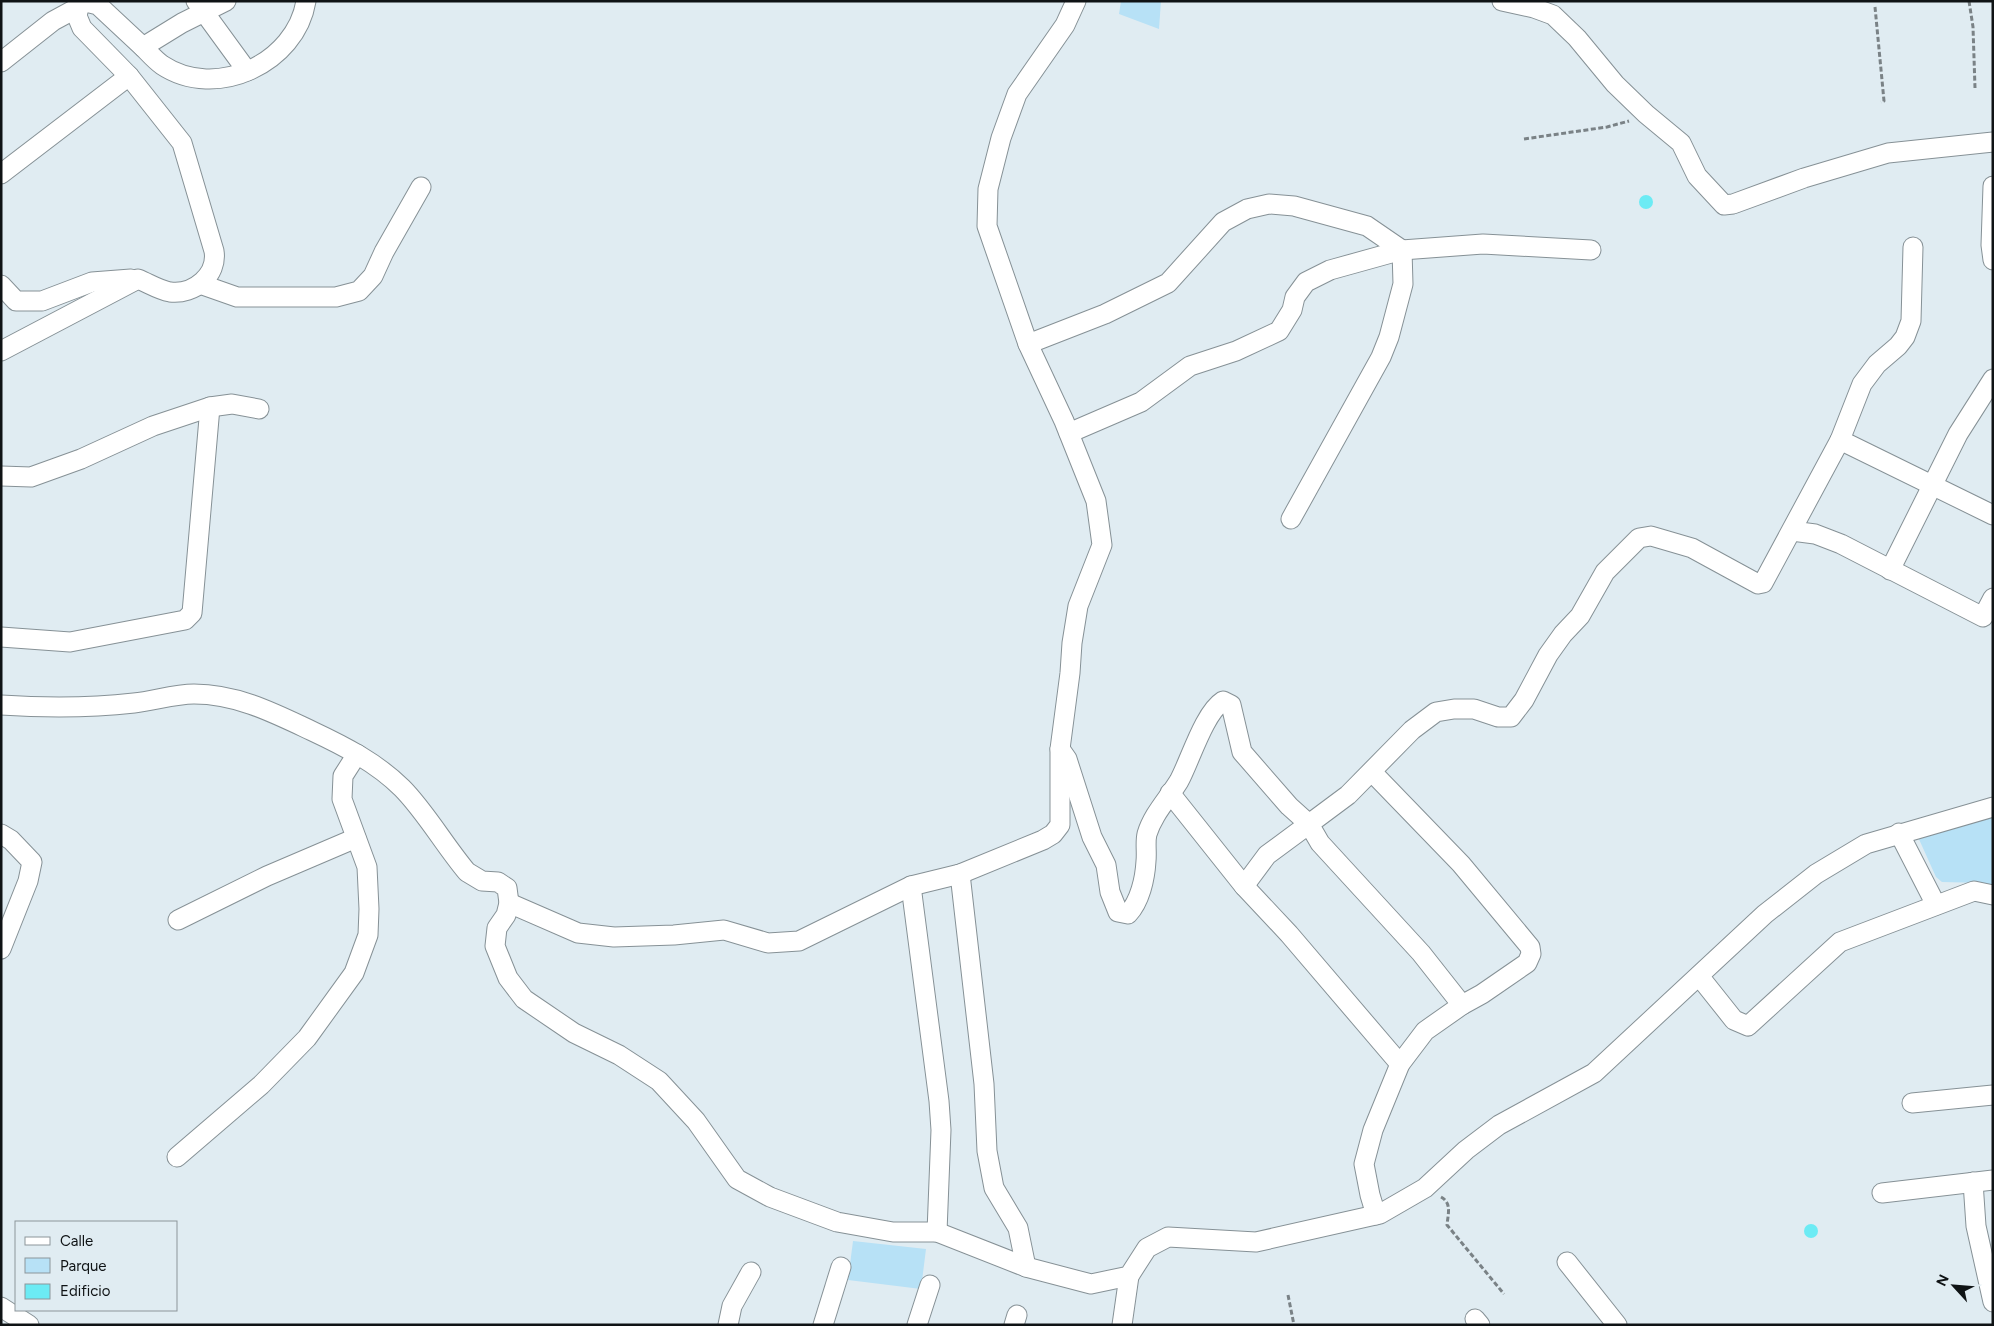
<svg xmlns="http://www.w3.org/2000/svg" width="1994" height="1326" viewBox="0 0 1994 1326" font-family="Figtree,sans-serif">
  <rect width="100%" height="100%" fill="#e0ecf2"/>
  <!-- green -->
  <g fill="#b7e1f6">
    <path d="M1121 1H1161L1159 29 1119 14Z"/>
    <path d="M1993 815V885L1984 883 1942 882 1936 877 1918 837Z"/>
    <path d="M853 1241 926 1249 921 1289 848 1280Z"/>
  </g>
  <!-- building -->
  <g fill="#6cebf4">
    <circle cx="1646" cy="202" r="7"/>
    <circle cx="1811" cy="1231" r="7"/>
  </g>
  <g fill="none" stroke-linecap="round" stroke-linejoin="round">
    <defs>
      <g id="street">
        <path d="M196 1 247 71"/>
        <path d="M1502 1 1534 8 1553 15 1577 38 1615 84 1646 114 1681 143 1697 176 1724 205 1733 204 1804 178 1888 153 1993 142"/>
        <path d="M143 47 182 23 226 1"/>
        <path d="M1 62 53 21 79 7"/>
        <path d="M1 174 129 76"/>
        <path d="M1993 186 1991 245 1993 260"/>
        <path d="M200 284 237 297H336L359 291 373 276 384 252 421 187"/>
        <path d="M1 285 16 301H42L92 282 131 279"/>
        <path d="M1028 344 1105 314 1168 283 1223 222 1247 209 1269 204 1294 206 1367 226 1402 250 1403 284 1389 337 1381 357 1291 519"/>
        <path d="M1 351 138 279C148 283 159 290 170 292 194 295 218 275 214 251L182 143 129 76 82 28 77 16 79 7 86 2 98 5C113 19 128 33 143 47 149 53 155 60 162 65 216 101 296 63 306 1"/>
        <path d="M1069 433 1141 402 1190 366 1236 351 1279 331 1292 310 1295 297 1306 282 1330 270 1402 250 1483 244 1591 250"/>
        <path d="M1840 440 1993 515"/>
        <path d="M1 476 31 477 81 459 153 426 210 407 232 404 259 409"/>
        <path d="M1792 531 1815 534 1841 544 1983 617 1993 598"/>
        <path d="M1890 570 1958 434 1993 379"/>
        <path d="M1 637 70 642 185 620 192 613 210 407"/>
        <path d="M1 705C46 708 90 708 134 703 154 701 174 694 194 694 237 694 274 713 312 731 344 746 377 763 402 788 425 811 445 846 467 872L482 881 498 882 507 888 509 903 506 915 497 928 495 946 508 978 524 999 574 1033 619 1055 659 1081 696 1121 737 1179 770 1197 837 1222 893 1232H937L1026 1267 1091 1284 1129 1276 1147 1248 1168 1237 1256 1242 1380 1214 1425 1188 1466 1150 1499 1125 1594 1073 1765 914 1816 874 1866 844 1993 807"/>
        <path d="M1060 749 1067 759 1092 837 1106 865 1110 892 1118 912 1128 914C1140 901 1145 879 1146 861 1147 852 1145 842 1147 834 1153 814 1168 799 1179 781 1190 761 1204 713 1223 701L1231 705 1242 752 1289 806 1309 824 1348 795 1412 730 1436 712 1454 709H1474L1498 717H1511L1524 700 1548 655 1563 634 1580 616 1605 572 1639 538 1651 536 1692 548 1758 584 1763 583 1840 440 1862 384 1877 364 1898 346 1905 337 1911 321 1913 247"/>
        <path d="M1372 772 1461 864 1530 947 1531 954 1527 963 1482 994 1462 1005 1425 1031 1400 1064 1373 1130 1364 1164 1370 1195 1376 1215"/>
        <path d="M1170 793 1244 886 1289 934 1400 1064"/>
        <path d="M1899 833 1936 905"/>
        <path d="M1 834 11 840 32 862 28 881 1 949"/>
        <path d="M960 874 984 1084 987 1151 994 1188 1018 1228 1026 1267"/>
        <path d="M911 886 939 1101 941 1130 937 1232"/>
        <path d="M1244 886 1267 855 1309 824 1320 843 1421 953 1462 1005"/>
        <path d="M509 903 578 933 614 937 674 935 724 930 768 943 799 941 911 886 960 874 1043 840 1053 834 1060 825V749L1070 673 1072 643 1078 606 1102 545 1096 501 1064 421 1028 344 987 226 988 189 1001 138 1017 94 1065 25 1076 1"/>
        <path d="M178 920 267 876 356 838"/>
        <path d="M1699 976 1734 1020 1748 1026 1840 942 1974 891 1993 895"/>
        <path d="M1912 1103 1993 1095"/>
        <path d="M177 1157 261 1085 307 1038 354 973 368 935 369 909 367 867 342 799 343 776 357 754"/>
        <path d="M1973 1182 1976 1226 1993 1302"/>
        <path d="M1882 1193 1993 1180"/>
        <path d="M1567 1262 1617 1325"/>
        <path d="M1 1307 29 1325"/>
        <path d="M1475 1319 1480 1325"/>
        <path d="M728 1325 732 1306 751 1272"/>
        <path d="M823 1325 841 1267"/>
        <path d="M917 1325 930 1285"/>
        <path d="M1014 1325 1017 1315"/>
        <path d="M1122 1325 1129 1276"/>
      </g>
    </defs>
    <!-- street casing -->
    <use href="#street" stroke="#869196" stroke-width="21"/>
    <!-- path -->
    <g stroke="#7a8286" stroke-width="3" stroke-dasharray="5 2.5" stroke-linecap="butt">
      <path d="M1969 1 1973 27 1975 88"/>
      <path d="M1875 7 1884 101 1881 102"/>
      <path d="M1524 139 1607 127 1629 121"/>
      <path d="M1441 1197C1452 1203 1448 1214 1447 1225L1504 1294"/>
      <path d="M1288 1295 1294 1325"/>
    </g>
    <!-- street -->
    <use href="#street" stroke="#fff" stroke-width="19"/>
  </g>
  <!-- border -->
  <rect width="1994" height="1326" fill="none" stroke="#0f1315" stroke-width="5"/>
  <!-- legend -->
  <rect x="15" y="1221" width="162" height="90" fill="#e0ecf2" stroke="#8c959a"/>
  <rect x="25" y="1237" width="25" height="8" fill="#ffffff" stroke="#8c959a"/>
  <text x="60" y="1246" font-size="15" fill="#0f1315">Calle</text>
  <rect x="25" y="1258" width="25" height="15" fill="#b7e1f6" stroke="#8c959a"/>
  <text x="60" y="1271" font-size="15" fill="#0f1315">Parque</text>
  <rect x="25" y="1284" width="25" height="15" fill="#6cebf4" stroke="#8c959a"/>
  <text x="60" y="1296" font-size="15" fill="#0f1315">Edificio</text>
  <!-- north arrow -->
  <g transform="translate(1954 1286) rotate(296)" stroke="#e0ecf2" stroke-width="4" paint-order="stroke">
  <path d="M0-4L9 19L0 12L-9 19Z" fill="#0f1315"/>
  <text y="-8" font-size="14" font-weight="bold" text-anchor="middle" fill="#0f1315">N</text>
  </g>
</svg>
